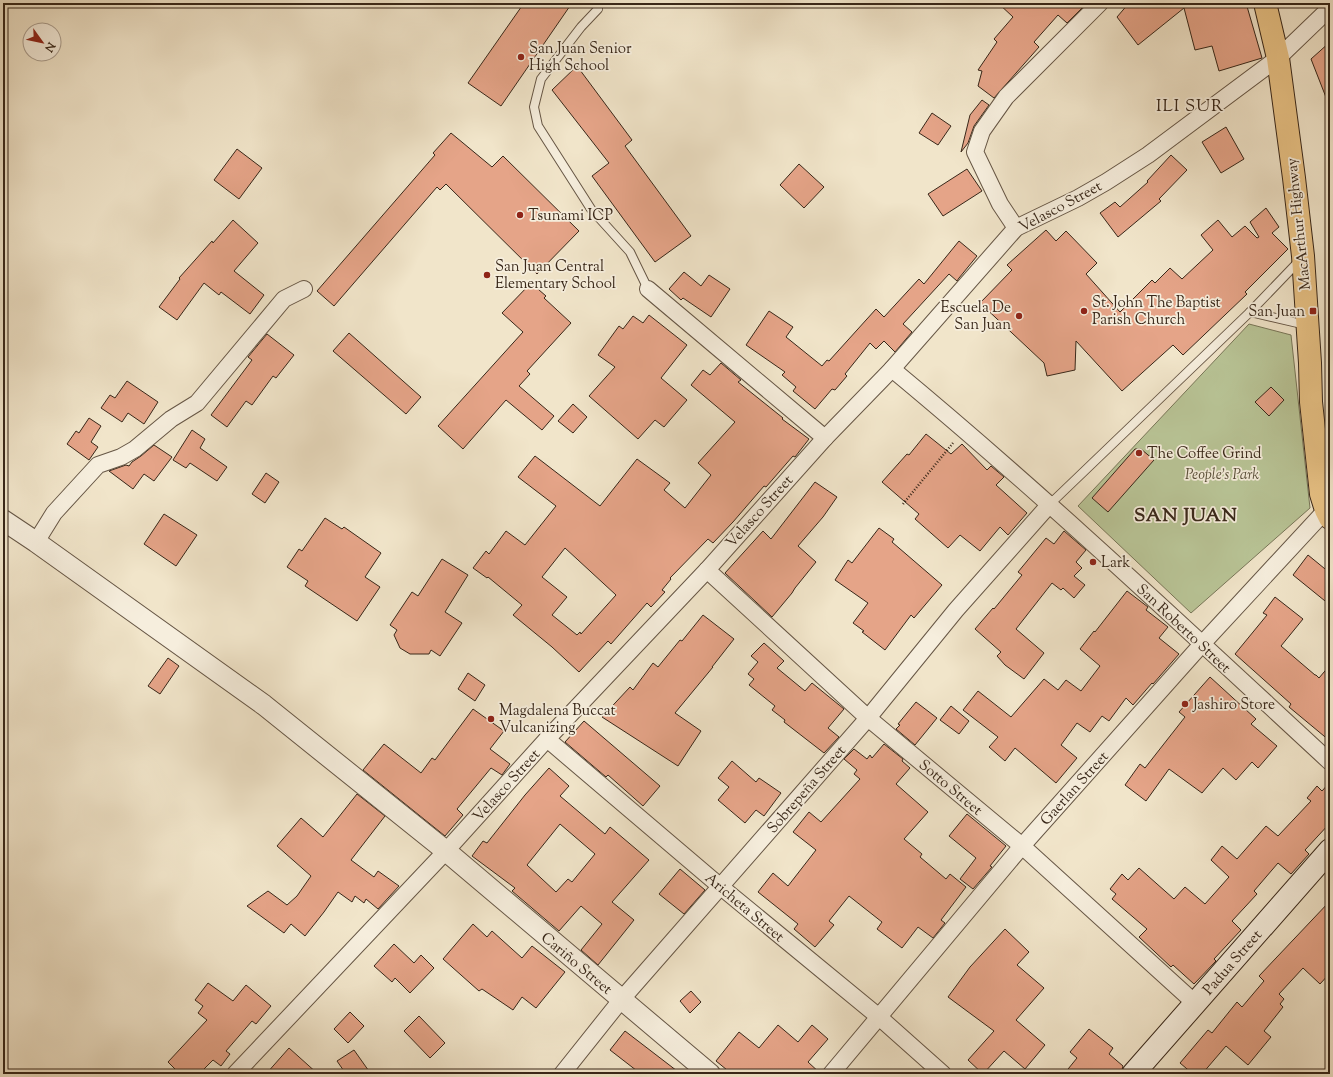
<svg xmlns="http://www.w3.org/2000/svg" width="1333" height="1077" viewBox="0 0 1333 1077" font-family="'Sorts Mill Goudy',serif">
  <rect width="100%" height="100%" fill="#f1e5ca"/>
  <filter id="stains"><feTurbulence type="fractalNoise" baseFrequency=".005" numOctaves="4"/><feColorMatrix values="0 0 0 0 .2 0 0 0 0 .09 0 0 0 0 .02 0 0 0 .5 -.17"/></filter>
  <radialGradient id="worn" r=".72"><stop offset=".6" stop-color="#630" stop-opacity="0"/><stop offset="1" stop-color="#630" stop-opacity=".3"/></radialGradient>
  <!-- green -->
  <path fill="#b9c597" stroke="#787658" d="M1249 324 1291 335 1310 508 1191 613 1078 506Z"/>
  <!-- building -->
  <g fill="#e5a488" stroke="#382719" fill-rule="evenodd">
    <path d="M524 3H572L501 106 468 83Z"/>
    <path d="M998 3H1087L1067 23 1058 15 1034 42 1039 47 994 98 978 86 982 71 978 70 997 42 994 39 1013 17Z"/>
    <path d="M1129 3H1246L1262 58 1219 71 1212 46 1195 50 1184 8 1138 45 1117 17Z"/>
    <path d="M1330 42V105H1329L1311 59Z"/>
    <path d="M577 66 632 140 625 146 691 236 655 262 592 176 609 163 552 90Z"/>
    <path d="M982 100 989 105 974 126 968 143 961 152 970 115Z"/>
    <path d="M932 113 951 126 938 145 919 133Z"/>
    <path d="M1226 127 1244 159 1221 173 1202 142Z"/>
    <path d="M451 133 492 167 503 156 579 231 537 274 446 184 440 190 437 187 334 306 317 291 435 155 433 153Z"/>
    <path d="M237 149 262 168 239 199 214 180Z"/>
    <path d="M1171 155 1187 170 1159 199 1161 201 1118 237 1100 213 1115 202 1120 207 1148 182 1147 181Z"/>
    <path d="M799 164 824 187 804 208 780 185Z"/>
    <path d="M967 169 982 191 943 216 928 194Z"/>
    <path d="M1266 208 1279 227 1272 233 1288 249 1245 292 1247 294 1183 355 1173 345 1122 391 1076 341 1075 370 1047 376 1044 363 980 303 1012 270 1007 265 1046 230 1056 241 1066 231 1097 263 1086 274 1120 312 1152 280 1155 283 1170 268 1182 279 1213 250 1201 235 1218 220 1232 237 1245 226 1257 238 1259 237 1250 222Z"/>
    <path d="M233 220 258 243 234 271 264 295 250 314 221 292 219 295 204 283 177 320 159 307 180 279 179 278 212 241 213 243Z"/>
    <path d="M959 241 977 256 959 278 957 281 949 274 903 324 912 332 895 352 884 341 876 349 870 343 845 374 847 376 835 390 832 389 815 409 793 391 796 387 782 375 785 372 746 345 769 311 793 327 786 337 822 366 827 360 829 361 876 309 884 317 919 279 924 284Z"/>
    <path d="M684 272 701 286 709 275 730 289 711 317 683 298 681 300 669 289Z"/>
    <path d="M531 283 546 296 544 298 571 323 527 371 530 374 519 386 554 416 542 430 506 400 463 449 438 426 523 332 502 313Z"/>
    <path d="M649 315 687 345 661 378 687 400 664 427 655 420 638 439 589 396 615 367 598 355 619 326 623 329 633 316 643 323Z"/>
    <path d="M349 333 421 397 406 414 333 351Z"/>
    <path d="M267 334 294 355 276 378 273 376 252 405 246 401 227 427 211 415 252 360 248 357Z"/>
    <path d="M721 363 741 380 738 382 783 418 782 419 809 439 795 457 793 456 766 487 764 486 733 522 713 543 708 539 670 578 671 579 662 590 665 592 651 607 647 603 611 644 608 641 579 672 552 647 513 615 522 605 488 577 487 578 473 568 486 551 489 554 506 531 525 545 556 506 518 477 535 456 600 506 637 459 670 483 664 490 685 508 711 475 698 463 735 422 691 385 703 370 710 375ZM565 548 616 595 581 634 580 632 577 635 552 615 567 597 542 577Z"/>
    <path d="M127 381 158 402 144 424 128 413 122 422 101 408 110 395 115 398Z"/>
    <path d="M1271 387 1284 400 1269 416 1255 402Z"/>
    <path d="M573 404 587 417 573 433 558 421Z"/>
    <path d="M89 418 101 426 91 442 98 447 89 460 67 444 76 431 79 433Z"/>
    <path d="M192 430 205 439 200 448 227 467 217 481 190 463 186 468 173 460Z"/>
    <path d="M926 434 951 454 962 444 987 470 991 466 1004 477 996 485 1027 513 1008 535 1000 527 980 551 960 535 948 548 915 519 919 514 882 482 907 454 909 455Z"/>
    <path d="M154 445 172 457 154 481 144 474 133 489 109 471 126 465 129 466 132 462 141 456Z"/>
    <path d="M1135 449H1141L1154 460 1108 512 1092 498Z"/>
    <path d="M266 473 279 482 265 503 252 494Z"/>
    <path d="M815 482 837 497 823 517 798 546 816 562 795 588 792 593 772 617 725 573 763 531 771 539Z"/>
    <path d="M164 514 197 535 176 566 144 544Z"/>
    <path d="M325 518 342 529 344 527 381 553 365 577 380 587 357 621 305 586 308 581 287 567 299 549 302 551Z"/>
    <path d="M879 528 894 539 892 542 942 585 914 618 911 615 885 650 862 632 864 631 853 623 868 603 835 580 848 560 852 563Z"/>
    <path d="M1064 531 1086 550 1076 562 1082 568 1074 576 1085 585 1074 598 1063 588 1061 590 1052 583 1016 629 1044 653 1024 679 1005 665 997 656 1001 652 975 629 993 608 994 609 1022 575 1018 572 1046 538 1054 544Z"/>
    <path d="M1308 555 1330 573V605L1293 575Z"/>
    <path d="M442 559 468 575 445 612 462 623 440 656 431 650 429 654H410L400 648 394 635 397 630 390 625 412 592 418 596Z"/>
    <path d="M1127 591 1148 607 1146 610 1168 627 1159 638 1179 654 1153 684 1152 683 1133 705 1126 698 1109 721 1102 716 1090 732 1077 723 1061 745 1077 758 1056 783 1015 748 1005 761 989 747 998 737 963 710 978 691 1011 717 1044 679 1058 690 1066 680 1081 691 1100 666 1080 649 1094 631 1095 632Z"/>
    <path d="M1275 597 1303 619 1281 646 1315 675H1316L1319 678 1330 665V741L1289 707 1291 704 1235 654 1267 615 1263 613Z"/>
    <path d="M703 615 734 639 712 667H713L675 713 701 731 678 766 602 717 630 687 633 690 653 663 658 667 680 640 682 641Z"/>
    <path d="M764 643 784 661 777 668 805 691 812 683 844 709 828 728 839 737 824 753 784 722 785 720 772 710 775 706 749 685 754 679 748 674 758 662 751 656Z"/>
    <path d="M168 658 179 666 160 694 148 686Z"/>
    <path d="M468 673 485 685 475 701 458 689Z"/>
    <path d="M1210 677 1256 719 1251 724 1277 746 1258 768 1252 762 1236 780 1223 768 1202 793 1169 769 1146 801 1125 785 1140 764 1145 768 1185 717 1179 712Z"/>
    <path d="M916 702 937 718 915 745 896 729 900 725 898 724Z"/>
    <path d="M951 706 969 721 959 734 940 720Z"/>
    <path d="M473 709 504 731 490 749 510 764 502 775 491 768 457 809 463 815 445 836 363 770 384 744 421 773 432 758 435 760Z"/>
    <path d="M584 721 660 786 643 806 608 775 606 777 565 742Z"/>
    <path d="M884 744 903 759 902 761 910 768 896 784 928 812 904 839 922 854 920 857 946 879 950 874 966 887 941 920 945 923 933 938 918 927 902 948 877 929 882 922 849 896 829 921 834 925 815 947 794 929 798 924 758 892 773 873 788 886 816 850 793 832 809 812 821 822 860 779 854 774 857 770 844 759 854 749 867 759 870 755 872 758Z"/>
    <path d="M732 761 756 782 759 778 781 793 764 816 756 810 745 823 718 800 729 787 718 778Z"/>
    <path d="M549 768 569 786 560 796 605 834 610 827 649 860 612 902 634 920 598 965 581 950 602 924 581 906 559 931 512 891 515 888 472 856 483 841 487 843 525 795ZM560 824 595 854 572 882 568 879 556 892 527 865Z"/>
    <path d="M1330 782V823L1305 850 1309 854 1291 874 1278 863 1254 891 1257 894 1232 921 1241 930 1214 959 1216 961 1194 984 1173 965 1171 967 1139 937 1147 929 1112 899 1116 894 1110 889 1122 874 1128 880 1139 868 1174 899 1185 887 1205 904 1229 877 1211 860 1222 846 1237 859 1266 826 1278 836 1311 801 1307 798 1317 786 1322 791Z"/>
    <path d="M357 794 385 816 351 860 374 877 378 871 399 886 378 909 366 899 364 903 355 896 352 902 338 892 324 912 305 936 291 924 284 933 247 906 268 891 287 905 297 896 311 876 277 846 301 818 323 837Z"/>
    <path d="M967 814 1006 846 990 866 992 867 973 889 960 879 976 858 949 836Z"/>
    <path d="M680 869 705 890 684 914 659 894Z"/>
    <path d="M1330 901V973L1320 984 1303 968 1279 994 1284 999 1280 1004 1283 1007 1264 1031 1271 1037 1248 1065 1226 1046 1202 1074H1193L1180 1063 1208 1030 1212 1033 1237 1002 1242 1007 1264 981 1259 976Z"/>
    <path d="M473 924 487 937 492 931 522 958 532 946 565 972 536 1008 522 997 513 1010 482 989 479 991 443 959Z"/>
    <path d="M1005 929 1029 952 1017 965 1044 988 1016 1020 1045 1045 1025 1069 1004 1051 983 1074 968 1060 994 1031 948 997 970 967Z"/>
    <path d="M394 944 414 963 421 955 434 968 410 993 395 978 392 982 374 966Z"/>
    <path d="M208 983 233 1001 246 985 271 1006 256 1024 252 1021 226 1051 230 1054 221 1066 213 1060 199 1074H180L168 1062 207 1020 198 1013 203 1006 195 1000Z"/>
    <path d="M691 991 701 1002 690 1013 680 1001Z"/>
    <path d="M350 1012 364 1026 348 1043 334 1029Z"/>
    <path d="M419 1016 445 1043 430 1058 404 1031Z"/>
    <path d="M778 1025 798 1042 812 1025 828 1039 808 1062 821 1074H732L716 1061 739 1032 759 1048Z"/>
    <path d="M1089 1029 1113 1048 1109 1054 1123 1066 1121 1074H1064L1077 1058 1070 1052Z"/>
    <path d="M625 1031 681 1074H641L610 1050Z"/>
    <path d="M289 1048 318 1074H266Z"/>
    <path d="M354 1050 371 1074H346L337 1061Z"/>
  </g>
  <g fill="none" stroke-linecap="round" stroke-linejoin="round">
    <defs>
      <g id="service">
        <path d="M598 9 581 27 541 79 534 107 538 126 591 209 630 252 648 289"/>
        <path d="M1250 312 1306 325"/>
        <path d="M1050 504 1250 312 1300 260"/>
      </g>
      <g id="minor">
        <path d="M1016 228 1000 204 975 152 982 131 1006 97 1100 3"/>
        <path d="M648 289 825 438"/>
        <path d="M892 369C1043 494 1186 629 1330 762"/>
        <path d="M36 542 54 513 98 465 121 457 135 449 171 419 197 403 284 299 304 289"/>
        <path d="M707 570 868 718 1022 846 1196 1004"/>
        <path d="M547 739 721 887 879 1017 943 1074"/>
        <path d="M235 1074 446 851 547 739 707 570 825 438 892 369 1016 228 1078 198 1106 182 1148 155 1278 58 1330 8"/>
        <path d="M562 1074 621 1000 868 718 956 610 1050 504"/>
        <path d="M831 1074 1022 846 1202 644 1326 510"/>
      </g>
      <path id="tertiary" d="M3 520 36 542 264 705 446 851 710 1074"/>
      <path id="secondary" d="M1133 1074 1330 850"/>
      <path id="trunk" d="M1265 3 1278 58 1294 178 1303 256 1310 363 1311 402 1321 494 1326 510 1330 518"/>
    </defs>
    <!-- service casing -->
    <use href="#service" stroke="#665645" stroke-width="10"/>
    <!-- minor casing -->
    <use href="#minor" stroke="#665645" stroke-width="18"/>
    <!-- tertiary casing -->
    <use href="#tertiary" stroke="#665645" stroke-width="22"/>
    <!-- secondary casing -->
    <use href="#secondary" stroke="#382719" stroke-width="24"/>
    <!-- trunk casing -->
    <use href="#trunk" stroke="#382719" stroke-width="24"/>
    <!-- path -->
    <path stroke="#382719" stroke-width="2.5" stroke-dasharray="1 2" stroke-linecap="butt" d="M903 504 953 443"/>
    <!-- service -->
    <use href="#service" stroke="#f6eedd" stroke-width="8"/>
    <!-- minor -->
    <use href="#minor" stroke="#f6eedd" stroke-width="16"/>
    <!-- tertiary -->
    <use href="#tertiary" stroke="#f6eedd" stroke-width="20"/>
    <!-- secondary -->
    <use href="#secondary" stroke="#f6eedd" stroke-width="22"/>
    <!-- trunk -->
    <use href="#trunk" stroke="#e8c285" stroke-width="22"/>
  </g>
  <!-- markers -->
  <g fill="#8f2418" stroke="#f6eedd" stroke-width="1.5">
    <circle cx="521" cy="57" r="4"/>
    <circle cx="520" cy="215" r="4"/>
    <circle cx="487" cy="275" r="4"/>
    <circle cx="1084" cy="311" r="4"/>
    <rect x="1309" y="307" width="8" height="8" rx="2"/>
    <circle cx="1019" cy="316" r="4"/>
    <circle cx="1139" cy="453" r="4"/>
    <circle cx="1093" cy="562" r="4"/>
    <circle cx="1185" cy="704" r="4"/>
    <circle cx="491" cy="719" r="4"/>
  </g>
  <g text-anchor="middle" stroke-width="3.5" stroke-linejoin="round" paint-order="stroke">
    <!-- poi labels -->
    <g font-size="15" fill="#382719" stroke="#f6eedd" text-anchor="start">
      <text x="529" y="53">San Juan Senior<tspan x="529" dy="17">High School</tspan></text>
      <text x="528" y="220">Tsunami ICP</text>
      <text x="495" y="271">San Juan Central<tspan x="495" dy="17">Elementary School</tspan></text>
      <text x="1092" y="307">St. John The Baptist<tspan x="1092" dy="17">Parish Church</tspan></text>
      <text x="1011" y="312" text-anchor="end">Escuela De<tspan x="1011" dy="17">San Juan</tspan></text>
      <text x="1305" y="316" text-anchor="end">San Juan</text>
      <text x="1147" y="458">The Coffee Grind</text>
      <text x="1101" y="567">Lark</text>
      <text x="1193" y="709">Jashiro Store</text>
      <text x="499" y="715">Magdalena Buccat<tspan x="499" dy="17">Vulcanizing</tspan></text>
    </g>
    <!-- street labels -->
    <g font-size="15" fill="#382719" stroke="#f6eedd">
      <text transform="translate(1060 206) rotate(-28)" y="5">Velasco Street</text>
      <text transform="translate(1298 224) rotate(-96)" y="5">MacArthur Highway</text>
      <text transform="translate(759 511) rotate(-48)" y="5">Velasco Street</text>
      <text transform="translate(1184 628) rotate(43)" y="5">San Roberto Street</text>
      <text transform="translate(506 785) rotate(-48)" y="5">Velasco Street</text>
      <text transform="translate(951 787) rotate(40)" y="5">Sotto Street</text>
      <text transform="translate(1074 788) rotate(-48)" y="5">Gaerlan Street</text>
      <text transform="translate(806 789) rotate(-49)" y="5">Sobrepeña Street</text>
      <text transform="translate(745 907) rotate(40)" y="5">Aricheta Street</text>
      <text transform="translate(1232 962) rotate(-49)" y="5">Padua Street</text>
      <text transform="translate(577 963) rotate(40)" y="5">Cariño Street</text>
    </g>
    <!-- park labels -->
    <g font-size="15" font-style="italic" fill="#584e38" stroke="#f6eedd">
      <text x="1222" y="479">People's Park</text>
    </g>
    <!-- quarter labels -->
    <g font-size="17" letter-spacing="1" fill="#382719" stroke="#f6eedd">
      <text x="1190" y="111">ILI SUR</text>
    </g>
    <!-- district labels -->
    <g font-size="19" font-weight="bold" letter-spacing="1" fill="#382719" stroke="#f6eedd">
      <text x="1186" y="521">SAN JUAN</text>
    </g>
  </g>
  <!-- margin -->
  <rect width="1333" height="1077" fill="none" stroke="#f1e5ca" stroke-width="16"/>
  <rect x="4" y="4" width="1325" height="1069" fill="none" stroke="#382719" stroke-width="2"/>
  <rect x="8" y="8" width="1317" height="1061" fill="none" stroke="#382719"/>
  <!-- north arrow -->
  <g transform="translate(42 42) rotate(123)"><circle r="19" fill="#f6eedd" stroke="#aa9e8f"/>
  <path d="M0-3L7 15L0 10L-7 15Z" fill="#8f2418"/>
  <text y="-6" font-size="11" font-weight="bold" text-anchor="middle" fill="#382719">N</text>
  </g>
  <rect width="100%" height="100%" filter="url(#stains)"/>
  <rect width="100%" height="100%" fill="url(#worn)"/>
</svg>
